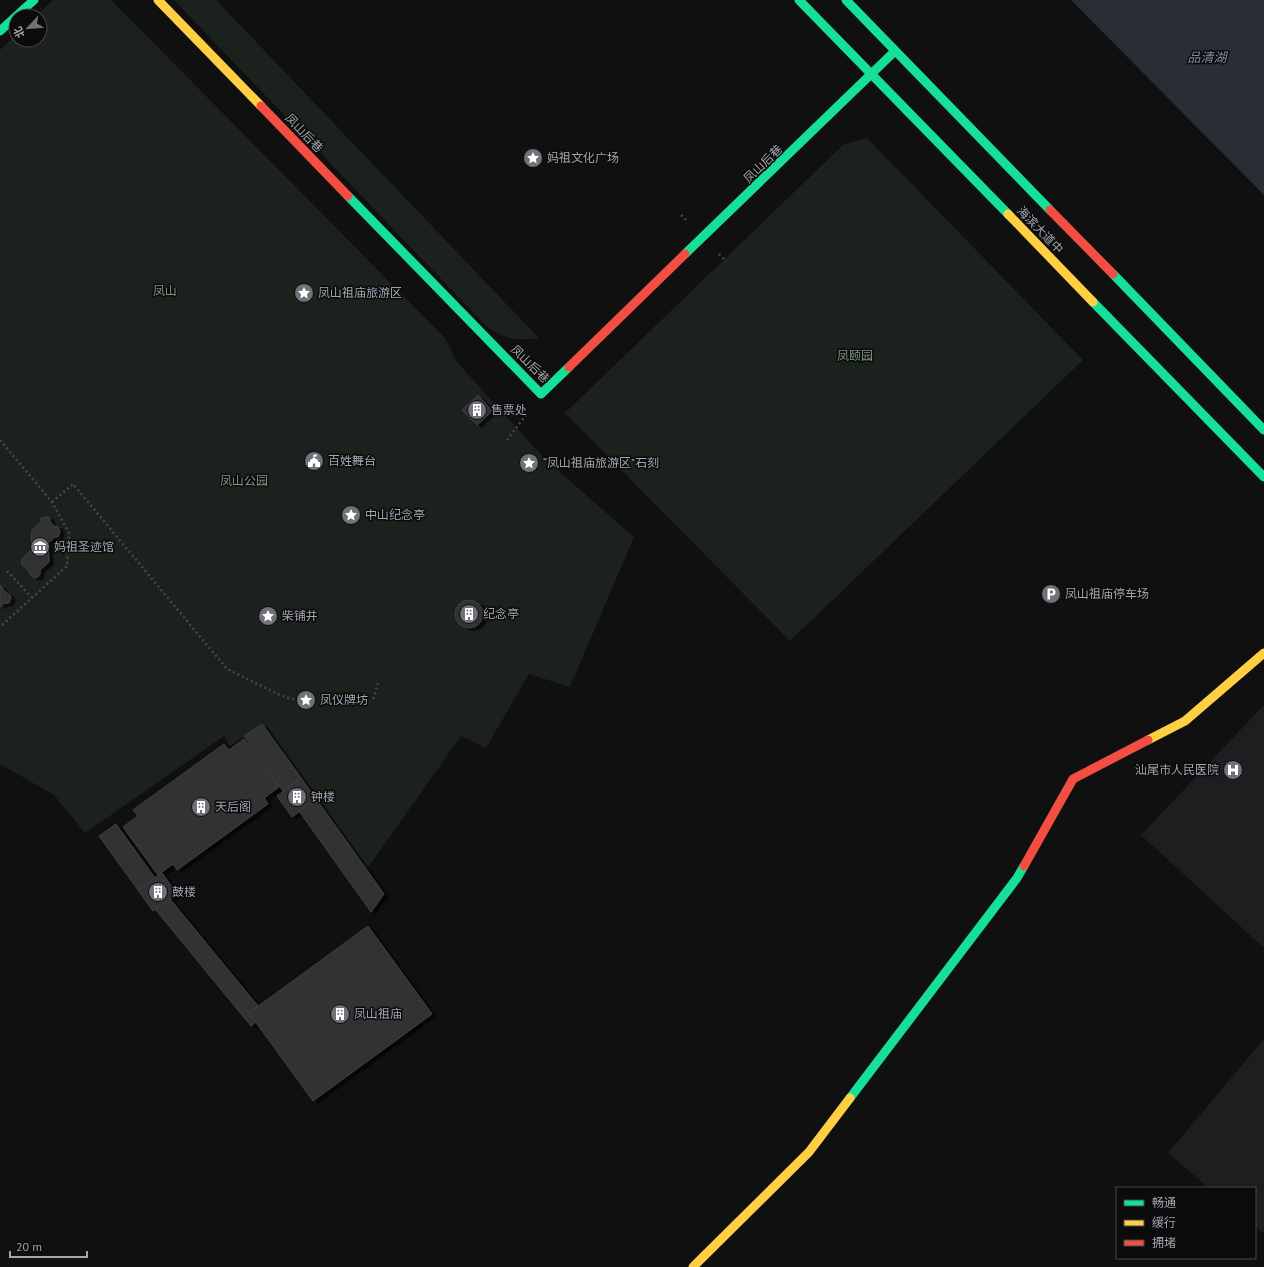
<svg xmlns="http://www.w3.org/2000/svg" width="1264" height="1267" viewBox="0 0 1264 1267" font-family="'PT Sans','Noto Sans SC',sans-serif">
  <defs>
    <filter id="shadow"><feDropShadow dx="4.5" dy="2.5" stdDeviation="0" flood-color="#0009"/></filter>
  </defs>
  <rect width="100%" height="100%" fill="#101011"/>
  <!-- built -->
  <g fill="#1e1d1f">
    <path d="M1264 705V948L1141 835Z"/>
    <path d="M1264 1039V1234L1255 1226V1188H1209L1168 1153Z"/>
  </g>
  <!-- green -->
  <g fill="#1b211c">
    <path d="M53 0H111L445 338 457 362 544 458 634 537 570 687 529 674 486 748 461 736 367 869 262 724 230 746 224 736 85 833 54 795 0 764V50L16 35V40H40V16H36Z"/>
    <path d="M174 0H216L539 338C517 341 506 339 487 327Z"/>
    <path d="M867 138 1083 360 790 641 565 413 844 144Z"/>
  </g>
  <!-- water -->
  <path fill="#292d34" d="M1071 0H1264V195Z"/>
  <!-- building -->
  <g fill="#313133" stroke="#404044" filter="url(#shadow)">
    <path d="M478 395 492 411 477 425 462 410Z"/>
    <path d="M45 517H49L51 523 54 526 58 527 60 532 58 537H55L48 543 49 562 40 570V574L38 577 34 578 31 576 29 571 22 565 21 562 23 558 31 550 32 530 40 523 41 518Z"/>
    <path d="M0 585 5 592 10 595 11 598 9 603H4L0 607Z"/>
    <circle cx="469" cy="614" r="14"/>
    <path d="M262 724 301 778 283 791 244 736Z"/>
    <path d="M244 739 279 787 264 798 268 804 177 870 173 864 158 875 123 827 138 816 133 810 224 744 229 750Z"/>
    <path d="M301 778 316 799 292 817 277 796Z"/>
    <path d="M316 799 384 894 371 912 299 811Z"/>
    <path d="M116 824 155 878 138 890 99 836Z"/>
    <path d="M162 873 177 894 153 911 138 890Z"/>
    <path d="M170 899 258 1006 249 1013 256 1022 251 1026 155 909Z"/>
    <path d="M368 926 432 1014 313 1101 249 1013Z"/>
  </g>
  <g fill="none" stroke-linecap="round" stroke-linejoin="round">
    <!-- path -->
    <g stroke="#47474b" stroke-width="2.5" stroke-dasharray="2 3" stroke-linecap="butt">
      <path d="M681 215 686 220"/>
      <path d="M719 254 725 260"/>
      <path d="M0 440 52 502 69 533V537L67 566 0 627"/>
      <path d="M507 440 527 414"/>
      <path d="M52 502 73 484 227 669 282 696 314 705"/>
      <path d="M7 571 32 598"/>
      <path d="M373 699 378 683"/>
    </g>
    <!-- fast -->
    <g stroke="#16e098" stroke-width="9">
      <path d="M799 0 1008 214"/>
      <path d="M846 0 1050 210"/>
      <path d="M0 31 34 0"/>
      <path d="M348 196 541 394 569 367"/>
      <path d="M685 254 895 51"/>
      <path d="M1113 274 1264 430"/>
      <path d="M1093 302 1264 477"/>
      <path d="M850 1098 1017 878 1024 866"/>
    </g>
    <!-- slow -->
    <g stroke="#ffcf43" stroke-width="9">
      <path d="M158 0 261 106"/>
      <path d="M1008 214 1093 302"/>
      <path d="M1148 740 1185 721 1264 653"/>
      <path d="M693 1267 809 1152 850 1098"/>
    </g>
    <!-- jam -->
    <g stroke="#f24e42" stroke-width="9">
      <path d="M261 106 348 196"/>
      <path d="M1050 210 1113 274"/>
      <path d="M569 367 685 254"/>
      <path d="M1024 866 1073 779 1148 740"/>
    </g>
  </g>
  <!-- icons -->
  <defs>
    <symbol id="sight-disc" viewBox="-11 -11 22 22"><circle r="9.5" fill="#707179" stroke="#0b0b0c"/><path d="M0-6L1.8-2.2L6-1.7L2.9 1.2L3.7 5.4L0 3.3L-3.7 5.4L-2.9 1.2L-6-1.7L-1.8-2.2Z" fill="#fff"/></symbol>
    <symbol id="building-disc" viewBox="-11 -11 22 22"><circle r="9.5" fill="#707179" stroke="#0b0b0c"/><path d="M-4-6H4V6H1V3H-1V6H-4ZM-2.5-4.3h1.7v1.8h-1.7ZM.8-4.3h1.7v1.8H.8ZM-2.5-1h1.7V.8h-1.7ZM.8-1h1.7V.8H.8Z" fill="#fff"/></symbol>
    <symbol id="civic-disc" viewBox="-11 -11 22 22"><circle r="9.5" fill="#707179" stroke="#0b0b0c"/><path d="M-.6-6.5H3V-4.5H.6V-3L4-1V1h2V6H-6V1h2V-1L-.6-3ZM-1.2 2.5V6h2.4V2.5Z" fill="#fff"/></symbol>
    <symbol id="museum-disc" viewBox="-11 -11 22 22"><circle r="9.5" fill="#707179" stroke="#0b0b0c"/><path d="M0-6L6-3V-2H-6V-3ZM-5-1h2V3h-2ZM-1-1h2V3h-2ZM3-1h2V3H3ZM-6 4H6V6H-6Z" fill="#fff"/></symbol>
    <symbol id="parking-disc" viewBox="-11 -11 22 22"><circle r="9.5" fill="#707179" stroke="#0b0b0c"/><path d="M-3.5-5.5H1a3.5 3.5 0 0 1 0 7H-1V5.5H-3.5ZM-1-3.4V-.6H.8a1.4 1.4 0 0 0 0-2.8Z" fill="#fff"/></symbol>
    <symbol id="hospital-disc" viewBox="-11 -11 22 22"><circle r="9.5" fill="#707179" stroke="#0b0b0c"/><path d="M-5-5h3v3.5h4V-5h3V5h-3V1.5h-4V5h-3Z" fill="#fff"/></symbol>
  </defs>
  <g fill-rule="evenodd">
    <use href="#sight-disc" x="522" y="147" width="22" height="22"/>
    <use href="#sight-disc" x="293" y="282" width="22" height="22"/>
    <use href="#building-disc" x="466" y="399" width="22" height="22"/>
    <use href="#civic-disc" x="303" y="450" width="22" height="22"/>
    <use href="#sight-disc" x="518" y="452" width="22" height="22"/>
    <use href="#sight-disc" x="340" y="504" width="22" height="22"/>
    <use href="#museum-disc" x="29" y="536" width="22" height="22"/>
    <use href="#parking-disc" x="1040" y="583" width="22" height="22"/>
    <use href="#building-disc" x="458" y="603" width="22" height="22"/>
    <use href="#sight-disc" x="257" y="605" width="22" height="22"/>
    <use href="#sight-disc" x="295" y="689" width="22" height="22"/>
    <use href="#hospital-disc" x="1222" y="759" width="22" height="22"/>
    <use href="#building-disc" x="286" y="786" width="22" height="22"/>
    <use href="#building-disc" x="190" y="796" width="22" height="22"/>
    <use href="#building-disc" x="147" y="881" width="22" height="22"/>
    <use href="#building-disc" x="329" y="1003" width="22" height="22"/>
  </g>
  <g text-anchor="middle" stroke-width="3" stroke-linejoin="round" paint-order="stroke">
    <!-- street labels -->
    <g font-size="12" fill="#a3a5b1" stroke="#0b0b0c">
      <text transform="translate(304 133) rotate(46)" y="4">凤山后巷</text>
      <text transform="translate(763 164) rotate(-44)" y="4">凤山后巷</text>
      <text transform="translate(1040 230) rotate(46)" y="4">海滨大道中</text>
      <text transform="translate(530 364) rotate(44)" y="4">凤山后巷</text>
    </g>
    <!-- poi labels -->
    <g font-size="12" fill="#a3a5b1" stroke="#0b0b0c" text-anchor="start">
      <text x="547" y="162">妈祖文化广场</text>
      <text x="318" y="297">凤山祖庙旅游区</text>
      <text x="491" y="414">售票处</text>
      <text x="328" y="465">百姓舞台</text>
      <text x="543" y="467">“凤山祖庙旅游区”石刻</text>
      <text x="365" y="519">中山纪念亭</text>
      <text x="54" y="551">妈祖圣迹馆</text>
      <text x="1065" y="598">凤山祖庙停车场</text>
      <text x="483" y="618">纪念亭</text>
      <text x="282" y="620">柴铺井</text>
      <text x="320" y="704">凤仪牌坊</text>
      <text x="1219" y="774" text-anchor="end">汕尾市人民医院</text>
      <text x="311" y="801">钟楼</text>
      <text x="215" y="811">天后阁</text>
      <text x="172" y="896">鼓楼</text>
      <text x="354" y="1018">凤山祖庙</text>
    </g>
    <!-- park labels -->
    <g font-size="12" fill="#7b9a83" stroke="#0b0b0c">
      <text x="165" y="295">凤山</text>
      <text x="855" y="360">凤颐园</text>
      <text x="244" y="485">凤山公园</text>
    </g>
    <!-- water labels -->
    <g font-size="13" font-style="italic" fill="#7d8da9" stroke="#0b0b0c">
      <text x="1207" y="62">品清湖</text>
    </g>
  </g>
  <!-- legend -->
  <rect x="1116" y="1187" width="140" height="72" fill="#0b0b0c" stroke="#48494e"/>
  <rect x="1124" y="1200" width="20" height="6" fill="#16e098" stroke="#48494e"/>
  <text x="1152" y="1207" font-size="12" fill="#a3a5b1">畅通</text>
  <rect x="1124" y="1220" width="20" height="6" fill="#ffcf43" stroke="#48494e"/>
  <text x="1152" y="1227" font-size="12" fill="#a3a5b1">缓行</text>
  <rect x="1124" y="1240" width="20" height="6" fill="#f24e42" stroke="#48494e"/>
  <text x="1152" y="1247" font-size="12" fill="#a3a5b1">拥堵</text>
  <!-- north arrow -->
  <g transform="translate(28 28) rotate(244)"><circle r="19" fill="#0b0b0c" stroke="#48494e"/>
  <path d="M0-3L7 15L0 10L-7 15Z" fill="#707179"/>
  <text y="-6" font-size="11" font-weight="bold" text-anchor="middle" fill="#a3a5b1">北</text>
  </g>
  <!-- scale -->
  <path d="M10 1251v6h77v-6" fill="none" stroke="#a3a5b1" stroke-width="2"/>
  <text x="16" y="1251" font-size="12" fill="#a3a5b1" stroke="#0b0b0c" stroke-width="3" paint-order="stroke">20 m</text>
</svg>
